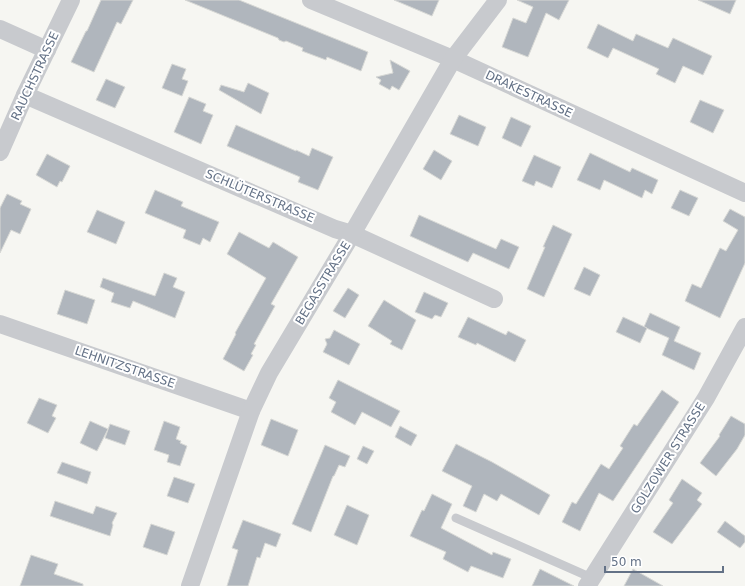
<svg xmlns="http://www.w3.org/2000/svg" width="745" height="586" viewBox="0 0 745 586" font-family="'DejaVu Sans',sans-serif">
  <rect width="100%" height="100%" fill="#f6f6f2"/>
  <!-- building -->
  <g fill="#b0b6bd" stroke="#d7d8d5">
    <path d="M101 0H133L121 24 117 22 94 72 71 62 86 31H87Z"/>
    <path d="M185 0H239L368 52 361 71 327 57 326 60 302 51 303 48 286 41 284 42 279 40 278 38Z"/>
    <path d="M394 0H439L432 16Z"/>
    <path d="M517 0H569L559 20 546 13 528 57 502 47 513 18 526 23 533 7Z"/>
    <path d="M698 0H736L730 14Z"/>
    <path d="M598 24 633 41 636 34 668 48 673 38 712 56 703 75 683 66 675 83 656 74 659 69 613 48 608 58 587 48Z"/>
    <path d="M390 60 410 71 399 90 392 86 390 90 379 84 381 80 376 77 393 73Z"/>
    <path d="M172 64 186 69 182 79 188 81 182 96 162 88Z"/>
    <path d="M106 79 125 87 115 108 96 100Z"/>
    <path d="M248 83 269 93 261 114 219 90 221 85 244 92Z"/>
    <path d="M189 97 206 104 203 111 213 115 201 144 174 132Z"/>
    <path d="M700 100 724 110 713 133 690 122Z"/>
    <path d="M459 115 486 127 478 146 450 134Z"/>
    <path d="M511 117 531 126 521 147 502 138Z"/>
    <path d="M236 125 296 151V150L309 156 312 148 333 157 318 190 298 182 300 177 227 146Z"/>
    <path d="M434 150 452 161 441 180 423 169Z"/>
    <path d="M590 153 630 172 632 168 658 180 652 194 645 190 642 198 604 180 600 190 577 180Z"/>
    <path d="M47 154 70 166 62 182 60 181 57 187 36 175Z"/>
    <path d="M534 155 561 167 552 188 536 181 534 186 522 181Z"/>
    <path d="M155 190 183 202 181 206 219 222 210 242 203 238 200 245 183 238 186 230 145 213Z"/>
    <path d="M680 190 698 198 689 216 671 208Z"/>
    <path d="M7 194 22 201 20 204 31 209 20 234 11 230 0 253V208Z"/>
    <path d="M730 209 745 217V263L720 318 685 301 692 284 701 288 720 248 726 251 738 230 723 221Z"/>
    <path d="M97 210 125 222 116 244 87 232Z"/>
    <path d="M419 215 496 249 501 239 519 247 509 269 473 253 468 262 410 236Z"/>
    <path d="M553 225 572 234 544 297 527 289 545 247H543Z"/>
    <path d="M239 232 269 248 273 242 298 257 271 304 275 306 254 344 256 345 251 354 253 355 244 371 223 359 236 334 235 333 266 278 227 254Z"/>
    <path d="M584 267 600 275 590 296 574 289Z"/>
    <path d="M164 273 177 278 173 287 185 292 175 318 133 301 130 308 111 302 114 293 100 287 103 278 155 296Z"/>
    <path d="M348 288 359 295 345 318 333 311Z"/>
    <path d="M65 290 95 300 87 324 57 314Z"/>
    <path d="M424 292 448 303 441 317 435 315 432 319 415 312Z"/>
    <path d="M384 300 416 320 402 350 390 344 392 341 368 326Z"/>
    <path d="M650 313 680 327 674 341 701 353 694 370 662 355 669 338 644 327Z"/>
    <path d="M468 317 506 335 508 331 526 340 515 362 477 343 476 345 458 337Z"/>
    <path d="M623 317 647 328 640 343 616 332Z"/>
    <path d="M334 330 360 344 349 365 323 352 327 344 325 339 330 338Z"/>
    <path d="M338 380 400 411 391 427 362 412 355 425 331 412 336 402 329 398Z"/>
    <path d="M662 390 679 402 613 501 599 493 580 531 562 522 572 502 576 504 601 464 609 469 623 448 620 446 634 424 637 426Z"/>
    <path d="M39 398 57 405 52 416 56 418 48 433 27 423Z"/>
    <path d="M731 416 745 424V435L737 449 716 476 700 463 720 436 719 435Z"/>
    <path d="M271 419 298 430 288 456 261 445Z"/>
    <path d="M90 421 108 429 97 451 80 443Z"/>
    <path d="M164 421 180 427 176 439 181 441 180 443 187 446 180 466 167 462 169 455 154 450Z"/>
    <path d="M110 424 130 431 125 445 105 438Z"/>
    <path d="M400 426 417 435 411 446 395 437Z"/>
    <path d="M456 444 492 462 550 495 539 515 501 494 497 501 484 494 476 512 463 506 472 486 442 471Z"/>
    <path d="M325 445 350 456 345 467 339 465 334 476H333L311 532 292 524Z"/>
    <path d="M363 446 374 451 367 464 357 459Z"/>
    <path d="M62 462 91 472 87 484 57 473Z"/>
    <path d="M174 477 195 484 188 503 167 496Z"/>
    <path d="M682 479 702 493 697 500 702 504 672 544 653 532 673 503 669 500Z"/>
    <path d="M432 494 452 504 441 528 492 555 493 552 511 559 503 578 471 566 468 572 443 559 446 552 410 536 422 510 424 511Z"/>
    <path d="M55 501 93 514 96 506 117 513 112 523 113 525 110 536 50 516Z"/>
    <path d="M347 505 369 515 357 545 334 535Z"/>
    <path d="M243 520 281 534 276 547 265 543 260 558 257 557 248 586H227L238 550 232 548Z"/>
    <path d="M725 521 745 536V542L740 548 717 532Z"/>
    <path d="M151 524 175 532 167 555 143 547Z"/>
    <path d="M31 555 58 564 54 574 83 584V586H20Z"/>
    <path d="M540 569 574 586H532Z"/>
    <path d="M633 569 663 586H624Z"/>
  </g>
  <g fill="none" stroke-linecap="round" stroke-linejoin="round">
    <!-- service -->
    <path stroke="#c8cace" stroke-width="9" d="M456 518 592 578"/>
    <!-- minor -->
    <g stroke="#c8cace" stroke-width="18">
      <path d="M311 0 453 59 745 193"/>
      <path d="M0 29 47 50"/>
      <path d="M25 95 335 229 352 234 494 299"/>
      <path d="M0 152 25 95 71 0"/>
      <path d="M0 324 251 411"/>
      <path d="M190 586 251 411 269 373 352 234 453 59 498 0"/>
      <path d="M587 586 706 398 745 327"/>
    </g>
  </g>
  <g text-anchor="middle" stroke-width="4" stroke-linejoin="round" paint-order="stroke">
    <!-- street labels -->
    <g font-size="12" fill="#637186" stroke="#fff">
      <text transform="translate(35 76) rotate(-65)" y="4">RAUCHSTRASSE</text>
      <text transform="translate(529 94) rotate(25)" y="4">DRAKESTRASSE</text>
      <text transform="translate(260 196) rotate(23)" y="4">SCHLÜTERSTRASSE</text>
      <text transform="translate(323 283) rotate(-59)" y="4">BEGASSTRASSE</text>
      <text transform="translate(125 367) rotate(19)" y="4">LEHNITZSTRASSE</text>
      <text transform="translate(668 458) rotate(-58)" y="4">GOLZOWER STRASSE</text>
    </g>
  </g>
  <!-- scale -->
  <path d="M605 566v6h118v-6" fill="none" stroke="#637186" stroke-width="2"/>
  <text x="611" y="566" font-size="12" fill="#637186" stroke="#ffffff" stroke-width="3" paint-order="stroke">50 m</text>
</svg>
